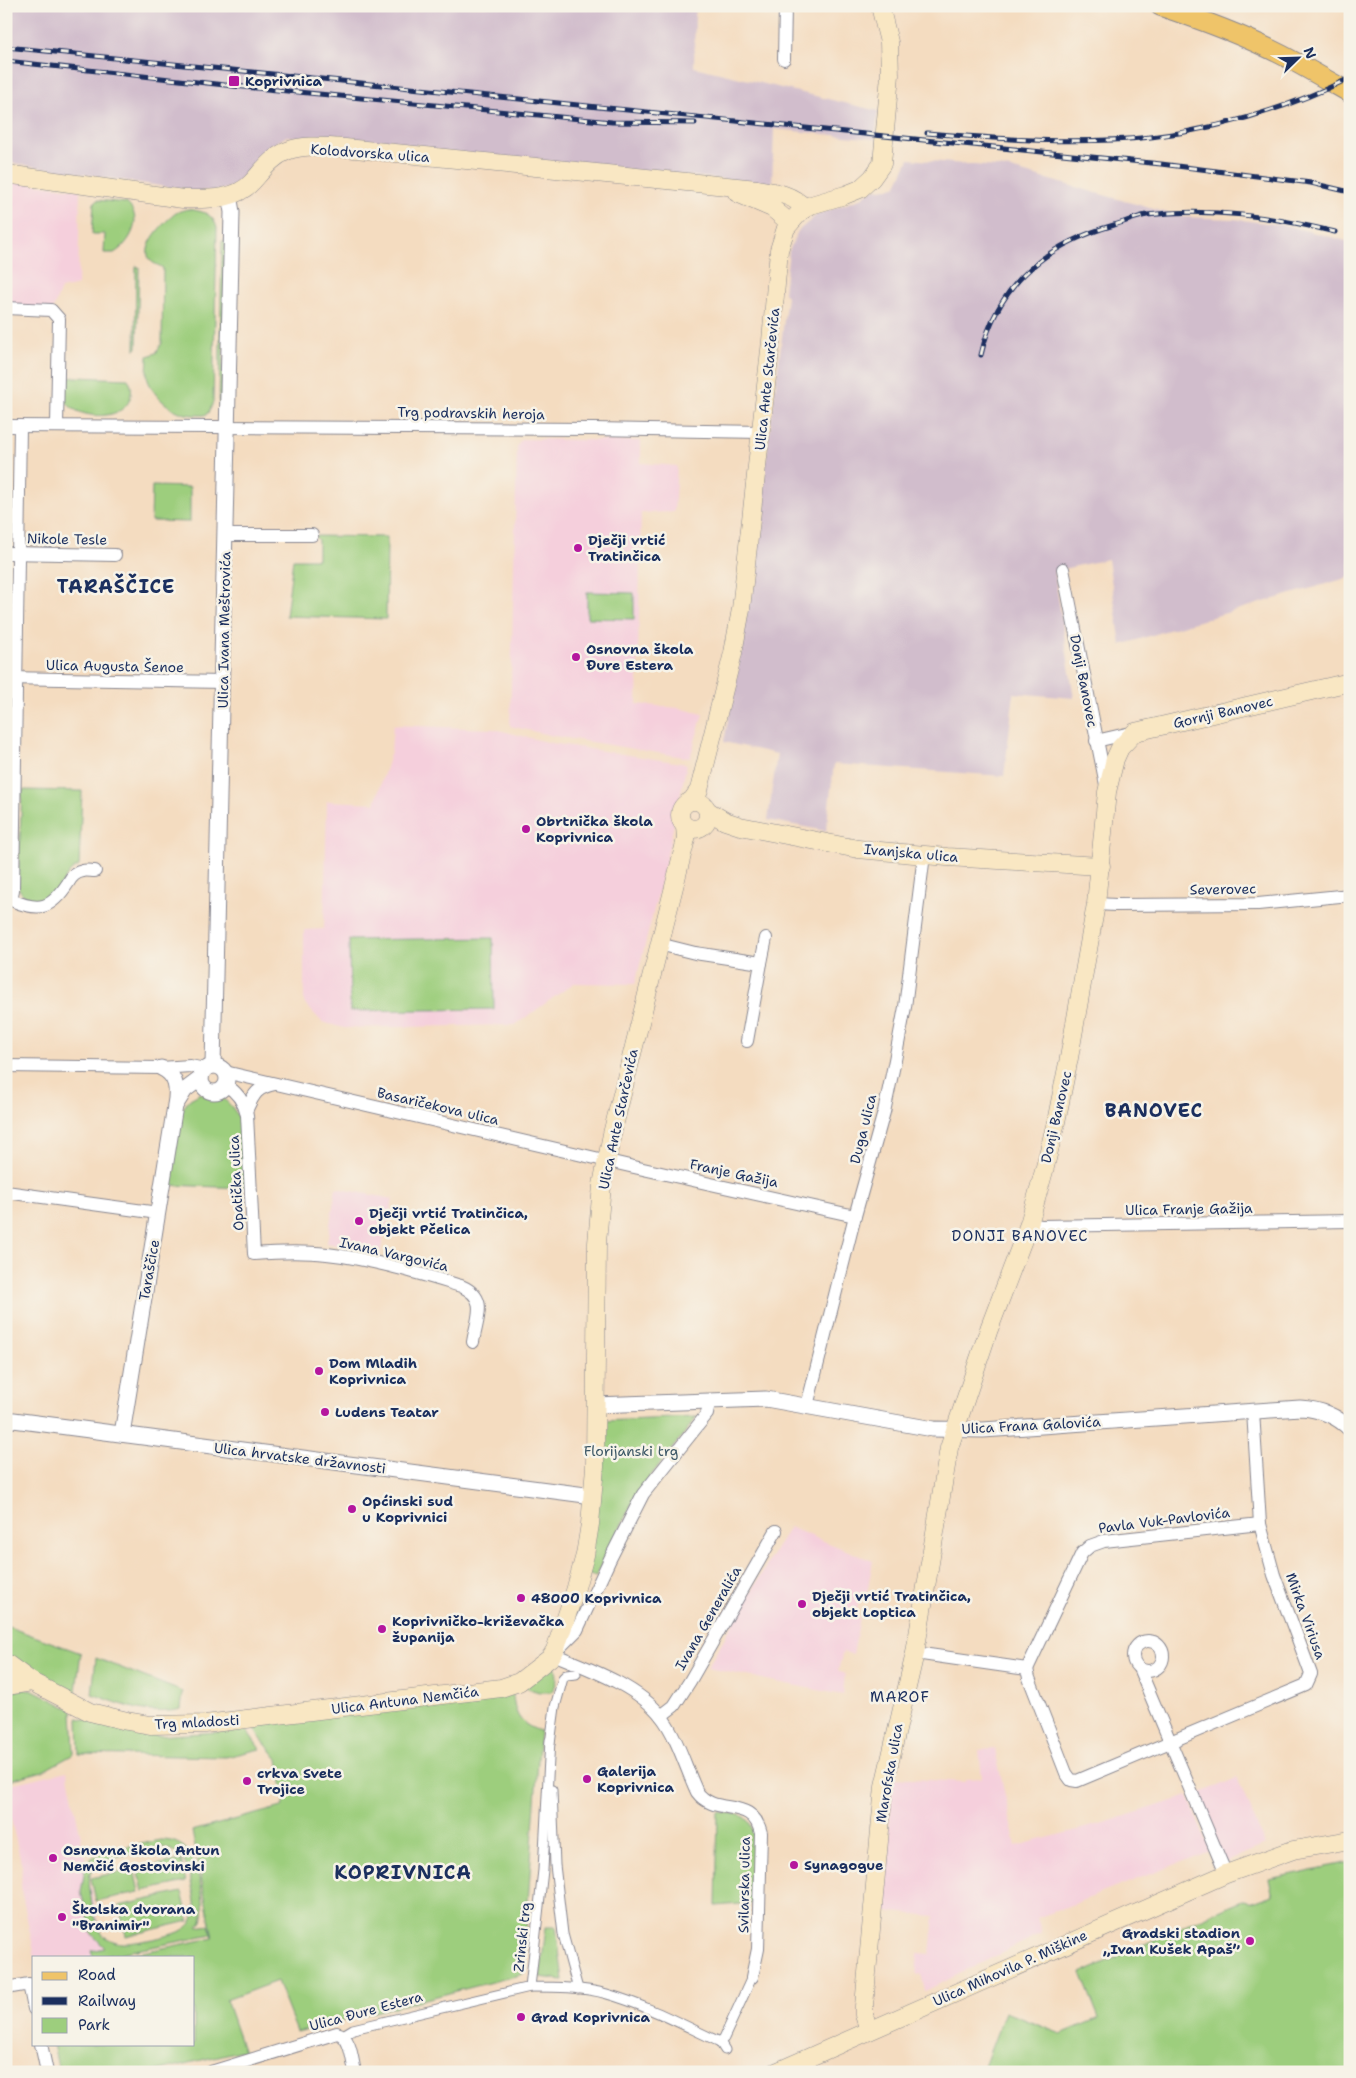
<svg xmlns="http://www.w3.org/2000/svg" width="1356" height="2078" viewBox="0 0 1356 2078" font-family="'Shantell Sans',sans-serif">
  <rect width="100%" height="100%" fill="#f7f3e8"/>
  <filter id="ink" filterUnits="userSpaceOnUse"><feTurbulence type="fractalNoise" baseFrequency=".02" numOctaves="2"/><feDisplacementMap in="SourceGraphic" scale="10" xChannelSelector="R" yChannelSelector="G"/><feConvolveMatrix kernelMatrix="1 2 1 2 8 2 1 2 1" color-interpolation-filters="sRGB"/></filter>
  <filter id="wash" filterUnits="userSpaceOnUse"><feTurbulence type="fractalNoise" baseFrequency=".0096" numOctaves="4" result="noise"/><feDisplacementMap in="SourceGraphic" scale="20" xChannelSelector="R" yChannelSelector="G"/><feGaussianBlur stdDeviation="1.12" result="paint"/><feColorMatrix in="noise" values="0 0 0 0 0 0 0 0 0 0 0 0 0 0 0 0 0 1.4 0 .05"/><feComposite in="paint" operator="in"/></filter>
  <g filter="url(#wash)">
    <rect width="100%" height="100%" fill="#f4dcc0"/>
    <!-- built -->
    <g fill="#f5cfdc">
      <path d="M6 180 80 190 78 285 61 289 50 316 6 313Z"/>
      <path d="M526 439 641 441V463L677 466 674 512 641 513 637 704 679 708 703 714 690 758 554 736 510 726 517 446 521 440Z"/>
      <path d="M393 725 494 729 551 743 687 764 662 878 635 984 574 983 515 1025 344 1028 322 1022 304 1003V930L324 929 327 801 375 803 391 751Z"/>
      <path d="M336 1188 393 1199 380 1253 327 1243Z"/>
      <path d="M789 1527 873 1561 867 1592 862 1591 855 1616 860 1617 853 1655 843 1651 838 1671 845 1674 843 1695 707 1668Z"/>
      <path d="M995 1749 1016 1846 1104 1823 1188 1796 1210 1851 1037 1918 1042 1933 925 1991 921 1974 916 1975 918 1953 930 1954 934 1916 882 1911 893 1778 965 1782 967 1779 982 1778 979 1750Z"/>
      <path d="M67 1771 79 1828 105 1957H35L21 1889 22 1866 6 1798V1785Z"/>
      <path d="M1237 1778 1265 1845 1224 1862 1196 1795Z"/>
    </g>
    <!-- industrial -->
    <g fill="#d1bdcc">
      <path d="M6 6H695L694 67 878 111 875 139 774 129 772 184 287 136 277 142 246 177 234 186 218 191H192L6 162Z"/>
      <path d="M909 159 1007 168 1182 217 1234 219 1289 226 1350 242V577L1178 627 1121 645 1108 559 1054 571 1074 698 1014 693 1004 776 834 764 826 831 768 820 777 754 724 742 742 645 781 345 787 296 784 293 785 284 789 251 798 231 818 214 860 199 872 190 896 187Z"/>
    </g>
    <!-- green -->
    <g fill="#9dce7d" stroke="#5c7e6e" fill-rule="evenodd">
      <path d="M97 200 126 203C145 217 130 244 114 253H104L105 234H92L94 203Z"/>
      <path d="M187 209C202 211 213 213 217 228L213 402C212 405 210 410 208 413 205 416 201 415 197 415 177 416 155 400 148 380 146 373 148 364 148 356L156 353 162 343 163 268C159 265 153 264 150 260 140 246 165 221 176 213 179 211 184 210 187 209Z"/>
      <path d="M222 241H226L222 407 219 406Z"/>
      <path d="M136 266 139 267 137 348 135 350Z"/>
      <path d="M76 377 128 379C131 384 132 388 131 394 127 431 41 417 69 378Z"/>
      <path d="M152 486 190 487V522L151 521Z"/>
      <path d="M314 536 387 537 386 619 286 616 293 559H318V540Z"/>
      <path d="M587 592 634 593V619L587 618Z"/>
      <path d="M22 790 82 791 79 866C66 871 65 882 56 892 43 906 26 904 18 887Z"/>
      <path d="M493 938 494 1009 350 1011 349 940Z"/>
      <path d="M201 1093C207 1098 212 1098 220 1096 252 1119 244 1153 244 1188L169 1185 181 1111 190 1099Z"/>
      <path d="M697 1417 637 1493 596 1577 587 1574 602 1421Z"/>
      <path d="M6 1626 81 1653 75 1698 25 1669 6 1654Z"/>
      <path d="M96 1658 183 1692 181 1709C149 1717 121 1704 92 1694Z"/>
      <path d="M551 1665 555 1667C558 1676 558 1684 551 1692H539L526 1688 525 1685Z"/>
      <path d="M31 1689 72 1710 74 1754 43 1771 6 1781V1691Z"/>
      <path d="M512 1689C515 1712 516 1723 540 1731L523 1974 297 2032 277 1981 226 2000 244 2052 239 2051 152 2072H59L53 2044H194V1957H118L213 1938 192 1831 282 1807 285 1800 278 1759 257 1734 254 1725Z"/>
      <path d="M78 1718 157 1736 218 1732 245 1728 260 1749 226 1757 79 1754Z"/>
      <path d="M718 1812C725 1813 735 1813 742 1816 764 1827 753 1882 752 1903L716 1906Z"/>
      <path d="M161 1840C172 1840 181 1843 189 1852 198 1862 207 1908 202 1921 201 1923 199 1925 197 1927L209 1925 212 1935 101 1957H93L91 1951 105 1948 91 1933 81 1892 85 1869 89 1860 103 1851ZM162 1847C181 1851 188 1864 191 1882 194 1896 199 1911 191 1923 188 1927 183 1930 179 1932 170 1936 132 1944 123 1943 117 1943 110 1940 105 1937 96 1931 87 1886 90 1875 92 1868 100 1863 105 1859Z"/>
      <path d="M181 1860 186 1882 143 1891 138 1869Z"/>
      <path d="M1350 1862V2072H982L1005 2012 1061 2034 1099 2018 1081 1973 1242 1900 1256 1902 1273 1896 1269 1879Z"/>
      <path d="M134 1869 139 1892 96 1901 91 1878Z"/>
      <path d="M182 1892 189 1921 126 1936 119 1906Z"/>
      <path d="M546 1927H556L563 1980 540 1977Z"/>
    </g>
  </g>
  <g filter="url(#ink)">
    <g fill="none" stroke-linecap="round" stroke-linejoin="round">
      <defs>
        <g id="pedestrian">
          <path d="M550 1740 543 1870 530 1987C556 1987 582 1987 607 1994 646 2005 683 2025 720 2042L725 2050"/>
          <path d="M550 1744 555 1707 563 1678 566 1675 576 1674"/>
          <path d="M552 1790 555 1865 563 1934 578 1989"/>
          <path d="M343 2035 353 2029 530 1987"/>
          <path d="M720 2042 724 2038 752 1977"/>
        </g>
        <g id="minor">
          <path d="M784 59 785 6"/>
          <path d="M6 308 51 310 59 319 57 425"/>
          <path d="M6 426 593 429 761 432"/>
          <path d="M20 426 13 890 11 900C40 912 51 909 68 883 71 877 76 872 83 871 86 870 91 871 95 871"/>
          <path d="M225 535H312"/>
          <path d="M6 553 115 555"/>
          <path d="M1063 569 1107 790"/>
          <path d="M6 678 223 682"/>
          <path d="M1096 741 1135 732"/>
          <path d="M1096 904 1116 905 1258 904 1350 895"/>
          <path d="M659 944 695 953 761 963 747 1041"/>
          <path d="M761 963 766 938"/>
          <path d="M6 1066 161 1068 190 1066 205 1069"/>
          <path d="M225 1072 634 1167 855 1216"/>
          <path d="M225 1085C238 1092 244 1102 247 1115L254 1254C278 1252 303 1251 327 1254 372 1259 417 1273 461 1286 489 1298 477 1317 473 1342"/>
          <path d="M246 1111C254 1094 256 1088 275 1084"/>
          <path d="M6 1192 158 1213"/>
          <path d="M1029 1224 1041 1226 1350 1221"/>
          <path d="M807 1406 855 1216 884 1112 895 1060 905 1007 924 855"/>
          <circle cx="1148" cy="1656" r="15"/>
          <path d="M555 1652 577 1630 610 1559 643 1494 707 1414 709 1402"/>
          <path d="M915 1653 1027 1669"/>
          <path d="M553 1654C587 1668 638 1686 661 1716 677 1736 686 1769 697 1792 716 1818 752 1795 761 1833L758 1949 752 1977"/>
          <path d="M1139 1668 1226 1874"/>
          <path d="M1027 1669 1029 1678 1066 1773 1071 1780 1077 1781 1306 1685 1311 1674 1274 1575 1260 1524 1253 1411"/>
          <path d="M1027 1669 1082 1553 1090 1546 1104 1541 1260 1524"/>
          <path d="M661 1716 674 1706 690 1681 776 1531"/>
          <path d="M6 1988 29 1984 34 2009"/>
          <path d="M41 2044 47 2072"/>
          <path d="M211 2072 337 2033C351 2036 352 2060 355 2072"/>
        </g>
        <g id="tertiary">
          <circle cx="214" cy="1079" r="13"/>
          <path d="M213 1066 232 212 229 195"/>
          <path d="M161 1068C177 1075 178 1090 175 1105"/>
          <path d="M595 1405 766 1399 933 1429 983 1430 1300 1408C1319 1409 1337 1416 1350 1429"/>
          <path d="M6 1419 593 1496"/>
          <path d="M122 1434 175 1106 185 1090 201 1078"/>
        </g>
        <g id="secondary">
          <path d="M6 174 183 199C206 199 235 201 252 182 263 170 272 157 287 151 305 144 326 147 345 148L757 189C775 192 792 194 805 208"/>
          <path d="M737 193 772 208 790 223"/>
          <path d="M692 800 699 790 733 653 741 609 771 341 779 250 786 228 800 212 811 205 845 195 860 189 872 178 882 164 890 75 889 42 880 6"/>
          <circle cx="694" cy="815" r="14"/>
          <path d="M708 811 725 821 740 826 858 849 947 857 1101 866"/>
          <path d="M6 1663 32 1682"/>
          <path d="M6 1686 32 1682 90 1712 127 1721 150 1725 205 1724 501 1688 519 1682 550 1658 555 1650 575 1591 585 1555 590 1524 595 1467 597 1243 602 1185 612 1134 686 839 685 826"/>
          <path d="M869 2030 864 2015V2006L884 1786 915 1653 949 1448 989 1329 1029 1224 1044 1171 1056 1122 1069 1058 1096 904 1107 792 1115 759 1120 748 1135 732 1350 682"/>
          <path d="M776 2072 1226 1874 1293 1850 1350 1840"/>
        </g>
        <path id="primary" d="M1160 6C1202 20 1243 35 1282 55 1305 67 1327 80 1350 93"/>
      </defs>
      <!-- pedestrian casing -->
      <use href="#pedestrian" stroke="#88868f" stroke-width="11"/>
      <!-- minor casing -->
      <use href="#minor" stroke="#88868f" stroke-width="14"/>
      <!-- tertiary casing -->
      <use href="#tertiary" stroke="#88868f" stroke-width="17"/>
      <!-- secondary casing -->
      <use href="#secondary" stroke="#88868f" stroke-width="19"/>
      <!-- primary casing -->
      <use href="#primary" stroke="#88868f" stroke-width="21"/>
      <!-- pedestrian -->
      <use href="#pedestrian" stroke="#fff" stroke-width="9"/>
      <!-- minor -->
      <use href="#minor" stroke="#fff" stroke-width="12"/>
      <!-- tertiary -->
      <use href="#tertiary" stroke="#fff" stroke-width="15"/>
      <!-- secondary -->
      <use href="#secondary" stroke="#f9e7c3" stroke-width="18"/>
      <!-- primary -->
      <use href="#primary" stroke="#efc469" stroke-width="19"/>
      <defs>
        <g id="rail">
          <path d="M6 47 1161 164 1311 183 1350 192"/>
          <path d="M6 61 234 86 612 122 695 123"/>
          <path d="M927 133C1001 139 1077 145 1151 137 1219 129 1288 108 1350 78"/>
          <path d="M981 355C997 284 1047 244 1114 225 1125 222 1136 217 1147 215 1210 207 1274 217 1335 232"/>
        </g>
      </defs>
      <!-- rail casing -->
      <use href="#rail" stroke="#1b2f5e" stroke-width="5"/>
      <!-- rail -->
      <use href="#rail" stroke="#f7f3e8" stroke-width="3" stroke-dasharray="9" stroke-linecap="butt"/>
    </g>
  </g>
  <!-- markers -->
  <g fill="#b5179e" stroke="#f7f3e8" stroke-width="2">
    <rect x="228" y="75" width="12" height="12" rx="2.5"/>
    <circle cx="578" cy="548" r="5"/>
    <circle cx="576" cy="657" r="5"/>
    <circle cx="526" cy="829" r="5"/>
    <circle cx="359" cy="1221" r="5"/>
    <circle cx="319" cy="1371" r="5"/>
    <circle cx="325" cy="1412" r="5"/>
    <circle cx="352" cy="1509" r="5"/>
    <circle cx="521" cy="1598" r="5"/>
    <circle cx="802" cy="1604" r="5"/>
    <circle cx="382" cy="1629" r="5"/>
    <circle cx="587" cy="1779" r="5"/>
    <circle cx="247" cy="1781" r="5"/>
    <circle cx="53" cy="1858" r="5"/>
    <circle cx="794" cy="1865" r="5"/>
    <circle cx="62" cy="1917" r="5"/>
    <circle cx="1250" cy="1941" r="5"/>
    <circle cx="521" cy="2017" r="5"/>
  </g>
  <g text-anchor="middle" stroke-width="5" stroke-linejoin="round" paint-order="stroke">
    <!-- poi labels -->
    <g font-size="14" font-weight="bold" fill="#1b2f5e" stroke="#f7f3e8" text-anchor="start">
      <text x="245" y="86">Koprivnica</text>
      <text x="588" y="545">Dječji vrtić<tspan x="588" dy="16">Tratinčica</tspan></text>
      <text x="586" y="654">Osnovna škola<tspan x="586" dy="16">Đure Estera</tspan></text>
      <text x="536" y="826">Obrtnička škola<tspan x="536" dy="16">Koprivnica</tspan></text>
      <text x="369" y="1218">Dječji vrtić Tratinčica,<tspan x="369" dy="16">objekt Pčelica</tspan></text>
      <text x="329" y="1368">Dom Mladih<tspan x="329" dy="16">Koprivnica</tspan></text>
      <text x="335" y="1417">Ludens Teatar</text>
      <text x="362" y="1506">Općinski sud<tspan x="362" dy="16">u Koprivnici</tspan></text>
      <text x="812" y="1601">Dječji vrtić Tratinčica,<tspan x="812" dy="16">objekt Loptica</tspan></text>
      <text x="531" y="1603">48000 Koprivnica</text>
      <text x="392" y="1626">Koprivničko-križevačka<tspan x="392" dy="16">županija</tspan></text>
      <text x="597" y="1776">Galerija<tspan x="597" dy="16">Koprivnica</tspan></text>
      <text x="257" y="1778">crkva Svete<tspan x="257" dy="16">Trojice</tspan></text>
      <text x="63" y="1855">Osnovna škola Antun<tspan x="63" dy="16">Nemčić Gostovinski</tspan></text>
      <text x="804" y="1870">Synagogue</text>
      <text x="72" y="1914">Školska dvorana<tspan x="72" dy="16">"Branimir"</tspan></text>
      <text x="1240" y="1938" text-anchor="end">Gradski stadion<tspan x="1240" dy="16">„Ivan Kušek Apaš”</tspan></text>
      <text x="531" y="2022">Grad Koprivnica</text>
    </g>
    <!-- street labels -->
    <g font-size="14" fill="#1b2f5e" stroke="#f7f3e8">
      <text transform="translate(370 153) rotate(4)" y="5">Kolodvorska ulica</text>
      <text transform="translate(767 379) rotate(-84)" y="5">Ulica Ante Starčevića</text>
      <text transform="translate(471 413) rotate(1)" y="5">Trg podravskih heroja</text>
      <text transform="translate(67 539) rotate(1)" y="5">Nikole Tesle</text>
      <text transform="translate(224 630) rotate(-89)" y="5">Ulica Ivana Meštrovića</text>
      <text transform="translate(115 666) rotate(1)" y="5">Ulica Augusta Šenoe</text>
      <text transform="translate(1084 681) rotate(79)" y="5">Donji Banovec</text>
      <text transform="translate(1223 712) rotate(-13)" y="5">Gornji Banovec</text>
      <text transform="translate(911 853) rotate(5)" y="5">Ivanjska ulica</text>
      <text transform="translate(1223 889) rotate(-1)" y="5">Severovec</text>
      <text transform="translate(438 1106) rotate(13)" y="5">Basaričekova ulica</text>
      <text transform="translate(1056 1117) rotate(-77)" y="5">Donji Banovec</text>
      <text transform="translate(618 1119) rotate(-78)" y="5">Ulica Ante Starčevića</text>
      <text transform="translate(863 1129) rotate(-76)" y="5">Duga ulica</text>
      <text transform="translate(734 1173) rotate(12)" y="5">Franje Gažija</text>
      <text transform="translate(236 1183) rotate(-93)" y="5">Opatička ulica</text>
      <text transform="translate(1189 1209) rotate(-1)" y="5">Ulica Franje Gažija</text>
      <text transform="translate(394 1254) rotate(13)" y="5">Ivana Vargovića</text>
      <text transform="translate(149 1270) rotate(-80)" y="5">Taraščice</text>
      <text transform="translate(1031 1425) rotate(-3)" y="5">Ulica Frana Galovića</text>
      <text transform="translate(300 1458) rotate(7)" y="5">Ulica hrvatske državnosti</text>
      <text transform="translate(1164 1520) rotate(-7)" y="5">Pavla Vuk-Pavlovića</text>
      <text transform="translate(1306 1616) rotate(70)" y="5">Mirka Viriusa</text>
      <text transform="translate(708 1618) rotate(-60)" y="5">Ivana Generalića</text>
      <text transform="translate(405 1700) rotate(-7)" y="5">Ulica Antuna Nemčića</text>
      <text transform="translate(197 1722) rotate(-3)" y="5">Trg mladosti</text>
      <text transform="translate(889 1773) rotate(-80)" y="5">Marofska ulica</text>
      <text transform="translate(744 1885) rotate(-89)" y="5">Svilarska ulica</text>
      <text transform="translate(522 1937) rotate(-84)" y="5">Zrinski trg</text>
      <text transform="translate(1010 1968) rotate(-24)" y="5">Ulica Mihovila P. Miškine</text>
      <text transform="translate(366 2011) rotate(-15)" y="5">Ulica Đure Estera</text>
    </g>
    <!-- park labels -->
    <g font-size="14" fill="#3c5766" stroke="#f7f3e8">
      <text x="631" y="1456">Florijanski trg</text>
    </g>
    <!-- neighbourhood labels -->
    <g font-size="15" letter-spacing="1" fill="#1b2f5e" stroke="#f7f3e8">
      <text x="1020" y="1241">DONJI BANOVEC</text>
      <text x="900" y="1702">MAROF</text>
    </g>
    <!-- district labels -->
    <g font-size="19" font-weight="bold" letter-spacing="1" fill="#1b2f5e" stroke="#f7f3e8">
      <text x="116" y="593">TARAŠČICE</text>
      <text x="1154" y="1117">BANOVEC</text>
      <text x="403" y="1879">KOPRIVNICA</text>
    </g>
  </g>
  <!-- margin -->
  <rect width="1356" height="2078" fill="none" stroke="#f7f3e8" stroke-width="25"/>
  <!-- legend -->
  <rect x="32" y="1956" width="162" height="90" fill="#f7f3e8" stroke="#9fa5b1"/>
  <rect x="42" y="1972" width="25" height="8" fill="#efc469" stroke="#9fa5b1"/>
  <text x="78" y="1980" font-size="15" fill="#1b2f5e">Road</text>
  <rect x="42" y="1997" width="25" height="8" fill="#1b2f5e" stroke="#9fa5b1"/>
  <text x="78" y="2006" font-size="15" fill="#1b2f5e">Railway</text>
  <rect x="42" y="2018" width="25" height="15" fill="#9dce7d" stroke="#9fa5b1"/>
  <text x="78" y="2030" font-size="15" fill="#1b2f5e">Park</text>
  <!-- north arrow -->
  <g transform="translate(1298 58) rotate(67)" stroke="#f7f3e8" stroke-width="4" paint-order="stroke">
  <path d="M0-4L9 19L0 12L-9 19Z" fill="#1b2f5e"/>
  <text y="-8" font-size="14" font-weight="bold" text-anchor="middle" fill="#1b2f5e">N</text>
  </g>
</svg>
